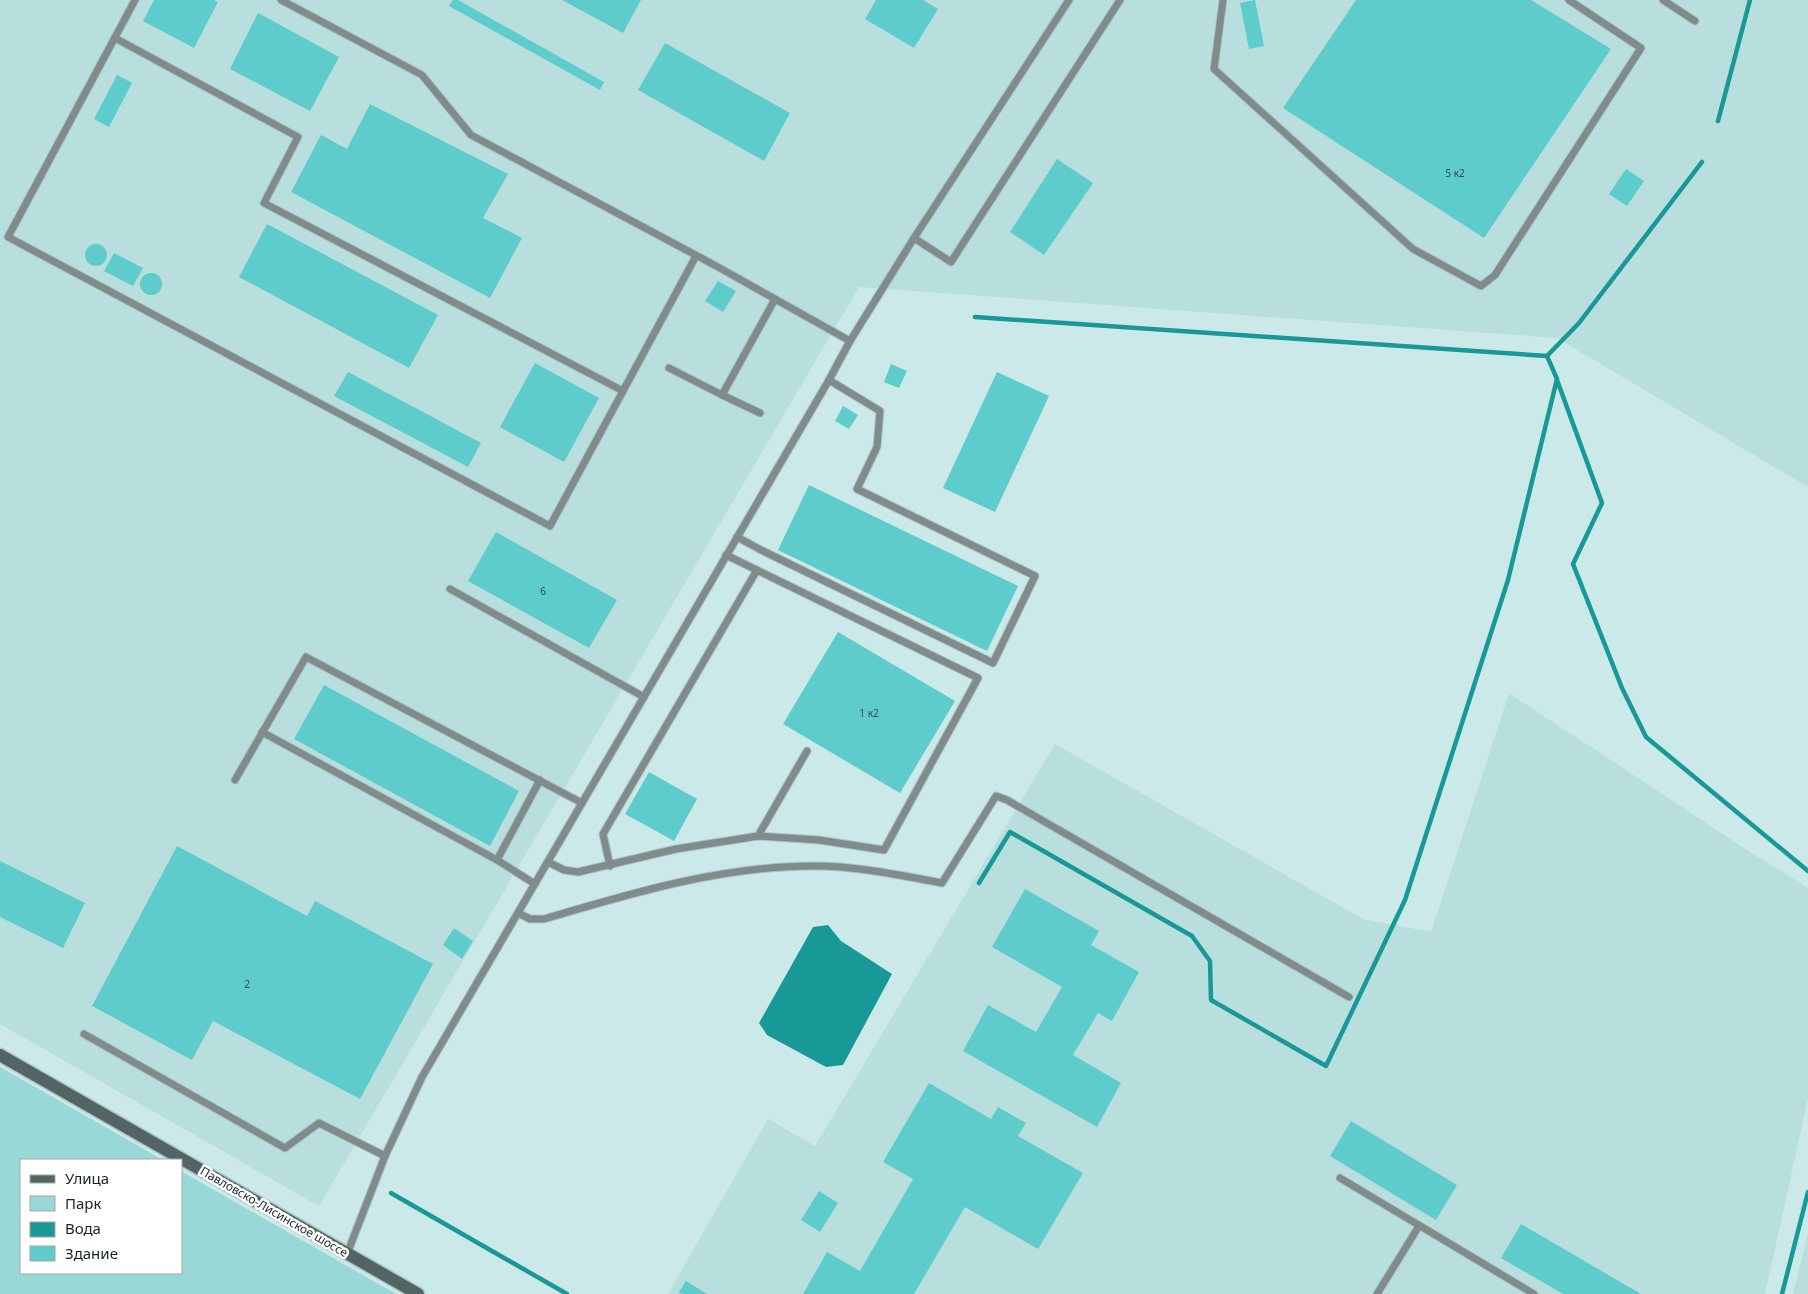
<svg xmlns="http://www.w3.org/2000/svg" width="1808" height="1294" viewBox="0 0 1808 1294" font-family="'Noto Sans',sans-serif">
  <rect width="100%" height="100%" fill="#cbe9e8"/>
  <!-- built -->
  <g fill="#b8dfde">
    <path d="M0 0H1808V487L1557 338 859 287 319 1206 0 1024Z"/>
    <path d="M1509 693 1747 850 1808 888V1098L1765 1294H668L768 1119 815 1146 1055 744 1363 919 1431 932Z"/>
    <path d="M1808 1233V1294H1793Z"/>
  </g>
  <!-- green -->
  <path fill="#98d8d6" d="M0 1067 163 1160H21V1273H181V1171L396 1294H0Z"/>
  <!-- water -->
  <path fill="#189896" d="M828 925 841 941 892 974 843 1065 826 1067 767 1035 759 1023 813 927Z"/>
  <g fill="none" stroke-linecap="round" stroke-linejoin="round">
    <!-- stream -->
    <g stroke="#189896" stroke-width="4.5">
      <path d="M1718 121 1750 0"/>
      <path d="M975 317 1547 356 1557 379 1508 580 1405 900 1326 1066 1211 1000 1210 961 1192 936 1010 832 979 883"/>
      <path d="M1547 356 1579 323 1702 162"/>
      <path d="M1557 380 1602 503 1573 564 1622 688 1646 737 1808 871"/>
      <path d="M391 1193 567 1294"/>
      <path d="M1782 1294 1808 1192"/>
    </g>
  </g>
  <!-- building -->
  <g fill="#5dccca">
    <path d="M154 0H214L218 2 194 48 143 21Z"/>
    <path d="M453 0H458L604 82 600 90 449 6Z"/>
    <path d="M562 0H641L623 33Z"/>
    <path d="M876 0H923L938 9 914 48 865 19Z"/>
    <path d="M1255 0 1264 46 1249 49 1240 3Z"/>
    <path d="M1356 0H1531L1611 49 1484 238 1283 108Z"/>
    <path d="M258 13 339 57 310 111 230 69Z"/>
    <path d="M665 43 790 113 764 161 638 90Z"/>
    <path d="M117 75 132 83 109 127 94 119Z"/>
    <path d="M370 104 508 174 483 218 522 238 490 298 291 192 321 135 347 149Z"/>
    <path d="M1057 159 1093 183 1044 255 1010 232Z"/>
    <path d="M1626 169 1644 181 1627 206 1609 194Z"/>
    <path d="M267 224 438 315 409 368 239 277Z"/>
    <circle cx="96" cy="255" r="11"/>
    <path d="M114 253 143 268 133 286 104 271Z"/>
    <circle cx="151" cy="284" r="11"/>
    <path d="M718 281 736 291 723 312 705 301Z"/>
    <path d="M535 363 599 398 564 462 500 427Z"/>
    <path d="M891 364 907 371 899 388 884 382Z"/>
    <path d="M348 372 481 443 468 467 334 396Z"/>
    <path d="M997 372 1049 396 995 512 943 488Z"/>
    <path d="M843 406 858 415 849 429 835 421Z"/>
    <path d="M809 485 1018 586 987 651 778 550Z"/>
    <path d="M496 532 617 600 589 648 468 581Z"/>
    <path d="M838 632 955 701 900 793 783 724Z"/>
    <path d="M324 685 519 791 490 846 294 739Z"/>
    <path d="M649 772 697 799 674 841 625 814Z"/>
    <path d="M177 846 307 916 315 901 433 964 360 1099 213 1021 192 1060 92 1006Z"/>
    <path d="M0 861 85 903 63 948 0 917Z"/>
    <path d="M1025 889 1099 931 1091 945 1139 972 1112 1021 1098 1013 1073 1055 1121 1083 1097 1127 963 1051 988 1005 1036 1032 1062 987 992 947Z"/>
    <path d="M454 928 473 941 462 959 443 945Z"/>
    <path d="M929 1083 991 1119 998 1107 1026 1123 1018 1136 1083 1173 1038 1249 965 1207 914 1294H803L827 1252 860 1271 913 1179 883 1162Z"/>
    <path d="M1351 1121 1457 1185 1436 1220 1330 1156Z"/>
    <path d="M819 1191 838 1203 820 1232 801 1220Z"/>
    <path d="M1521 1224 1641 1294H1563L1501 1258Z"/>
    <path d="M686 1281 707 1294H681L679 1292Z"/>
  </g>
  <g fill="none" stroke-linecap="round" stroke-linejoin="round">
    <defs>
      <g id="lane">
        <path d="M135 0 8 237 550 526 696 256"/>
        <path d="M281 0 422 75 471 135 718 267 850 341"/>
        <path d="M1223 0 1214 69 1413 249 1481 286 1495 275 1641 48 1569 0"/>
        <path d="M1663 0 1695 21"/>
        <path d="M115 38 298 137 264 203 623 391"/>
        <path d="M914 238 951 262 1120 0"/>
        <path d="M669 368 722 395"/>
        <path d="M760 413 722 395 775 299"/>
        <path d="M737 537 761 550 993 663 1035 576 857 489 877 447 880 411 829 380"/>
        <path d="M450 589 644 697"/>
        <path d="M262 732 497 860 535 884"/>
        <path d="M235 780 306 657 582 803"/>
        <path d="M758 836 807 751"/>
        <path d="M497 860 540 780"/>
        <path d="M548 862 564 870 578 872 676 849 758 836 819 840 884 850 978 678 726 555"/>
        <path d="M610 866 603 834 757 570"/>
        <path d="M518 913 530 919H544C632 893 721 866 814 866 857 866 899 875 942 883L996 796 1007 800 1349 997"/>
        <path d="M84 1034 285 1148 319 1123 385 1156"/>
        <path d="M1340 1178 1534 1294"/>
        <path d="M347 1254 385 1156 422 1077 829 380 850 341 914 238 1069 0"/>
        <path d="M1377 1294 1419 1226"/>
      </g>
      <path id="secondary" d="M0 1055 418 1294"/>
    </defs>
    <!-- lane casing -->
    <use href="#lane" stroke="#abc6c5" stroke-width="9"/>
    <!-- secondary casing -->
    <use href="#secondary" stroke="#abc6c5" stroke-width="15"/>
    <!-- lane -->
    <use href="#lane" stroke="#808c8c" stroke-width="7"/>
    <!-- secondary -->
    <use href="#secondary" stroke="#526463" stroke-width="12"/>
  </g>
  <g text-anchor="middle" stroke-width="5" stroke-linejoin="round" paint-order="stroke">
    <!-- number labels -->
    <g font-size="10" fill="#294e4d">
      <text x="1455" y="177">5 к2</text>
      <text x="543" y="595">6</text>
      <text x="869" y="717">1 к2</text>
      <text x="247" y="988">2</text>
    </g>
    <!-- street labels -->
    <g font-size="12" fill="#182423" stroke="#fff">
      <text transform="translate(274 1212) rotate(30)" y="4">Павловско-Лисинское шоссе</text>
    </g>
  </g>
  <!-- legend -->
  <rect x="20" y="1159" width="162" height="115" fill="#ffffff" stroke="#a3a7a7"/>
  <rect x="30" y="1175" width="25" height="8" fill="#526463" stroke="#a3a7a7"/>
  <text x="65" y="1184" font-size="15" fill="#182423">Улица</text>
  <rect x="30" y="1196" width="25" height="15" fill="#98d8d6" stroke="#a3a7a7"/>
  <text x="65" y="1209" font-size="15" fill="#182423">Парк</text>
  <rect x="30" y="1222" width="25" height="15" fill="#189896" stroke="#a3a7a7"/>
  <text x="65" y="1234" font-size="15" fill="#182423">Вода</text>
  <rect x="30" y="1246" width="25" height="15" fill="#5dccca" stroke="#a3a7a7"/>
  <text x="65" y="1259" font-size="15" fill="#182423">Здание</text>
</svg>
